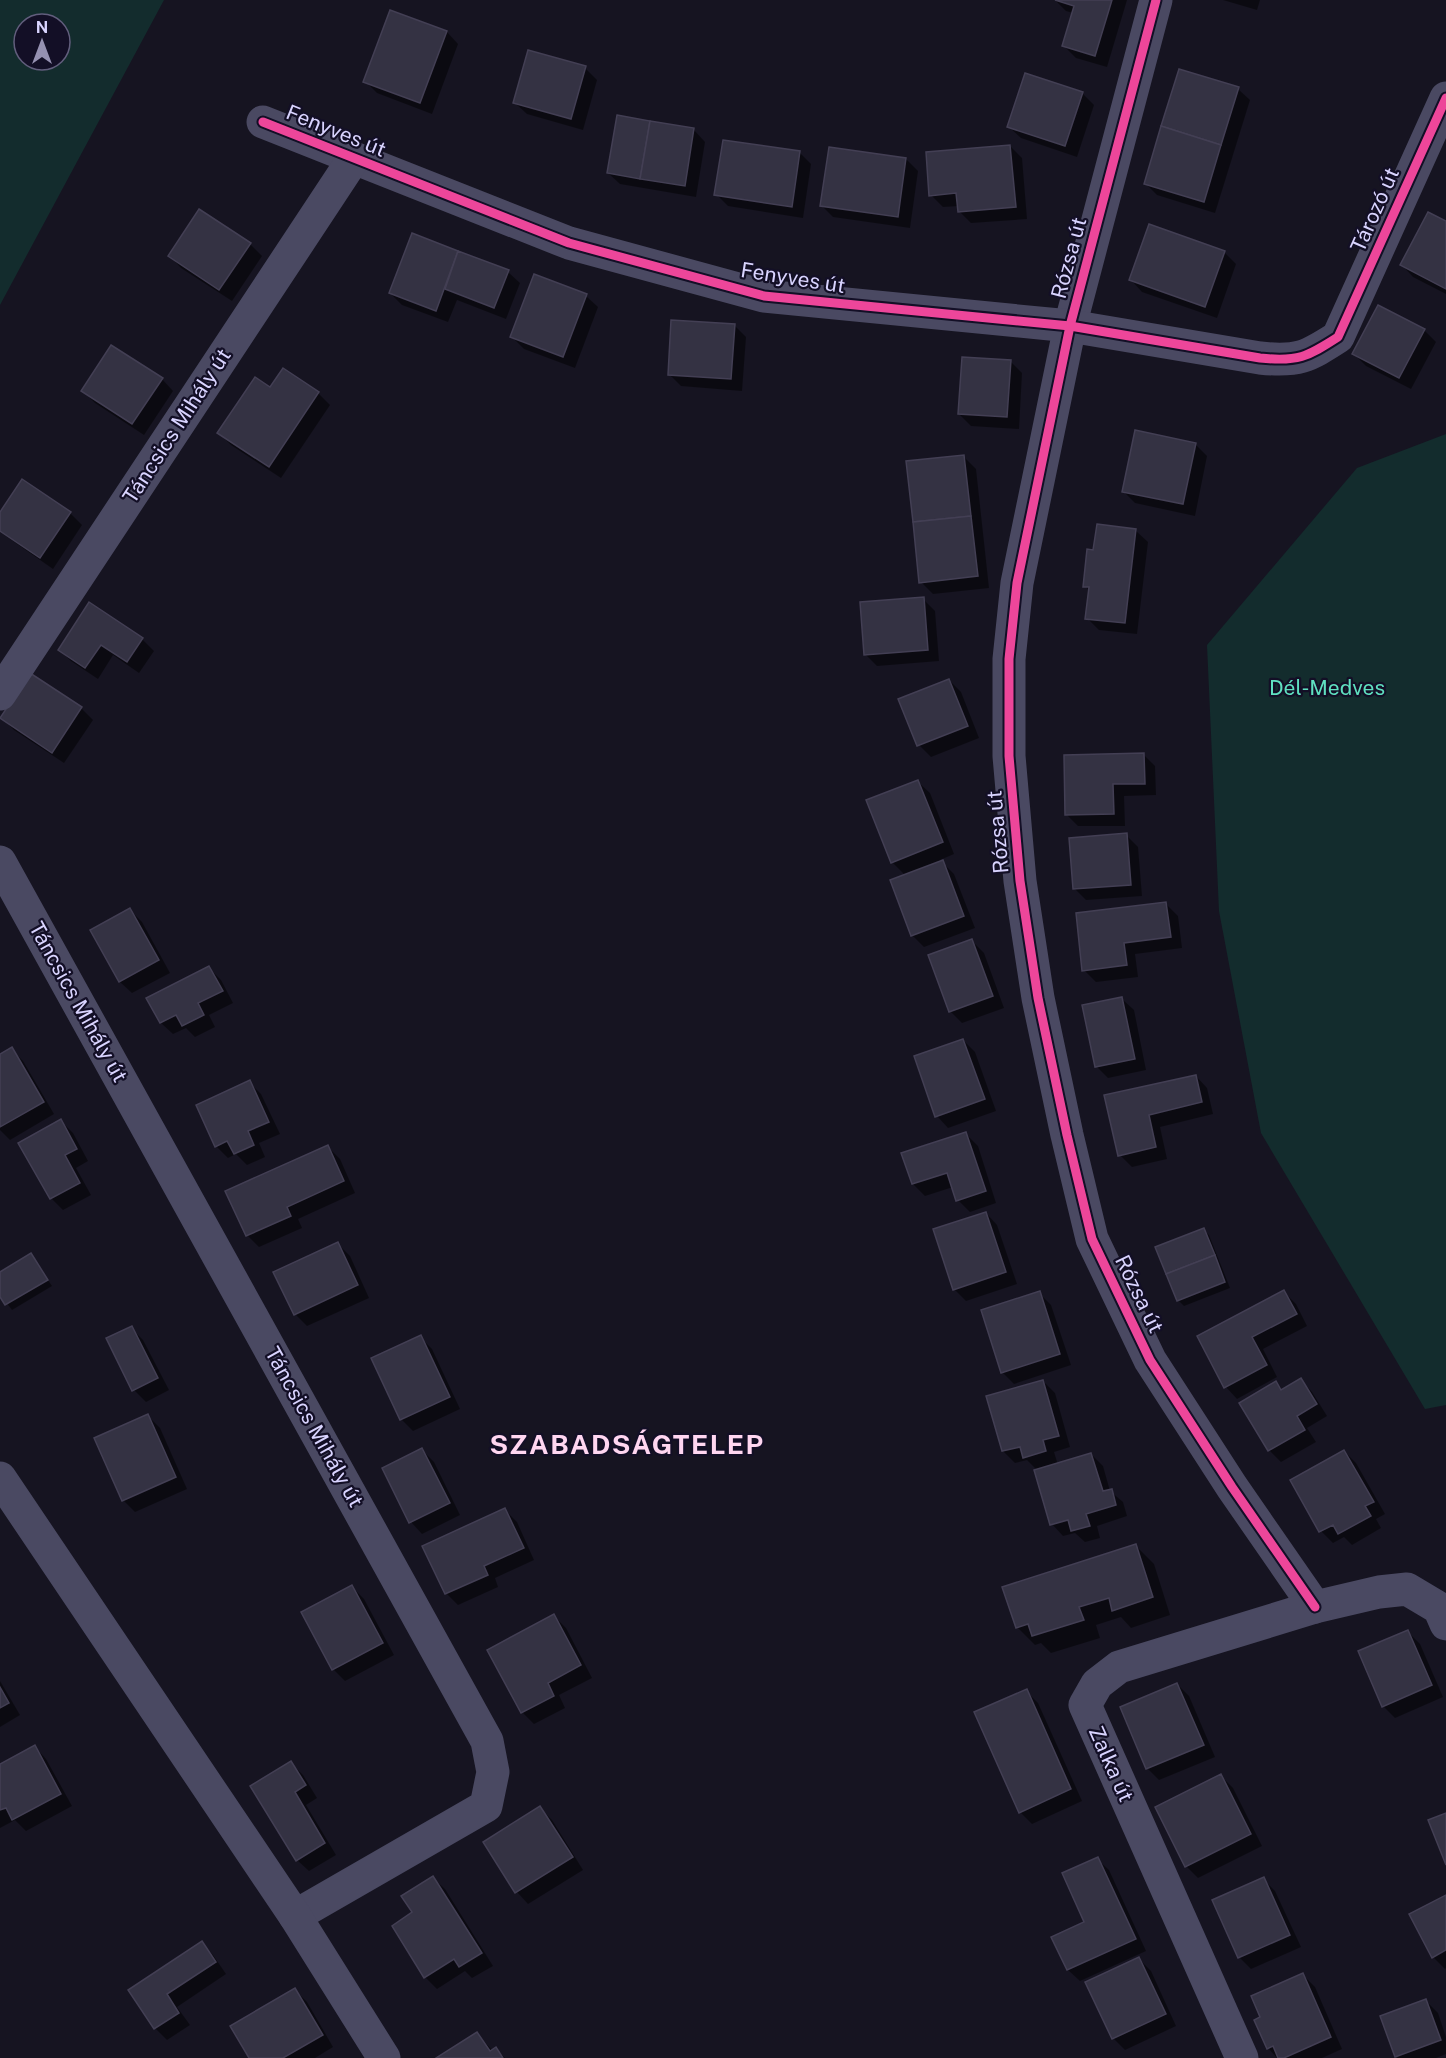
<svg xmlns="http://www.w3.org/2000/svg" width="1446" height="2058" viewBox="0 0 1446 2058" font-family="'Public Sans',sans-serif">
  <rect width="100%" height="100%" fill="#161421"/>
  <!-- green -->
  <g fill="#132c2d" fill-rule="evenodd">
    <path d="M0 0H164L0 305ZM24 24H60V60H24Z"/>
    <path d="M1446 434V1405L1425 1409 1261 1133 1219 911 1207 645 1357 468Z"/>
  </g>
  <!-- shadow -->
  <g fill="#0007">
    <path d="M1055 0H1127L1107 67 1076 58 1064 46 1073 13 1066 11Z"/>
    <path d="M1223 0H1260L1257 10Z"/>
    <path d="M391 12 447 32 458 44 432 114 377 93 365 81Z"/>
    <path d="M585 68 597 80 583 130 527 114 515 103Z"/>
    <path d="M1238 89 1250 100 1215 213 1157 195 1145 183Z"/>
    <path d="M1082 93 1094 105 1077 157 1021 138 1009 127Z"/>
    <path d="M694 130 705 142 696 197 620 184 608 173Z"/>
    <path d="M1010 146 1022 158 1027 219 971 223 959 211V206L943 207 931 195Z"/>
    <path d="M799 152 811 164 803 218 728 206 716 194Z"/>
    <path d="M906 159 918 171 910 228 833 217 821 205Z"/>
    <path d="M1446 222V294L1413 277 1402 265Z"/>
    <path d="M413 235 508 272 520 283 506 319 457 300 448 322 402 305 390 293Z"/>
    <path d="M250 244 262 256 232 301 181 268 170 256Z"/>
    <path d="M1224 252 1236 264 1217 318 1142 292 1131 280Z"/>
    <path d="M586 296 598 307 575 368 524 349 512 337Z"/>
    <path d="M734 325 746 337 742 391 681 386 669 374Z"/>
    <path d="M1424 330 1436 342 1411 389 1366 366 1354 354Z"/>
    <path d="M1010 361 1022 373 1019 429 971 426 959 414Z"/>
    <path d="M162 379 173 391 144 435 95 403 83 391Z"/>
    <path d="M318 393 330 405 281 478 231 445 219 433Z"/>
    <path d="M1195 444 1207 456 1195 516 1135 503 1123 491Z"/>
    <path d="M964 457 976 469 989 588 933 594 921 582Z"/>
    <path d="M22 481 70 513 82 525 53 569 0 532V515Z"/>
    <path d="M1136 531 1148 542 1137 634 1099 630 1087 618 1090 591 1085 586Z"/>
    <path d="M923 599 935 611 939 661 877 666 865 654Z"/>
    <path d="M142 639 154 651 139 673 113 655 98 679 71 661 60 650Z"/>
    <path d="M949 680 961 692 979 738 931 757 919 745 900 700Z"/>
    <path d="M81 708 93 720 64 763 14 730 2 718Z"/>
    <path d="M1143 754 1155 766 1156 795 1124 796 1125 826H1078L1066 814Z"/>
    <path d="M918 782 930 793 954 854 940 860 954 874 975 928 924 947 912 935 905 875 892 862Z"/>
    <path d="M1126 835 1138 847 1142 896 1086 900 1074 888Z"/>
    <path d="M1166 904 1178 916 1182 948 1135 954 1138 977 1096 982 1084 970Z"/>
    <path d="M130 910 142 922 170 973 132 993 120 982Z"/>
    <path d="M972 941 984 953 1004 1008 962 1023 950 1011Z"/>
    <path d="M209 968 221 980 233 1003 209 1015 215 1027 195 1037 186 1028 173 1034 161 1023Z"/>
    <path d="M1122 999 1134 1010 1146 1070 1108 1078 1096 1066Z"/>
    <path d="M963 1040 975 1052 996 1111 948 1128 937 1116Z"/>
    <path d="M11 1049 23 1061 54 1114 10 1140 0 1130V1056Z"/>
    <path d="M1196 1076 1207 1088 1213 1114 1160 1127 1167 1159 1132 1167 1120 1155 1106 1097Z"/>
    <path d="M249 1082 261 1094 280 1134 259 1143 265 1157 247 1165 236 1154 228 1158 216 1146Z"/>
    <path d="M61 1121 73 1133 88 1161 76 1168 91 1195 63 1210 51 1198Z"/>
    <path d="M966 1134 978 1146 996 1203 970 1212 958 1200 953 1187 925 1196 913 1184 903 1154Z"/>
    <path d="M328 1147 340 1159 355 1193 298 1219 302 1228 259 1247 247 1235Z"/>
    <path d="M986 1213 997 1225 1017 1284 966 1301 954 1289Z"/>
    <path d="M1203 1230 1209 1235 1230 1288 1184 1306 1178 1300Z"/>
    <path d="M338 1244 350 1256 369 1298 307 1326 295 1314Z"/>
    <path d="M31 1255 52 1286 12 1310 0 1294V1273Z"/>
    <path d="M1284 1292 1296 1304 1307 1326 1263 1349 1277 1377 1237 1399 1226 1387 1199 1337Z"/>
    <path d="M1039 1293 1051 1305 1071 1365 1014 1384 1002 1372Z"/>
    <path d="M131 1328 143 1340 169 1390 146 1402 134 1390Z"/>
    <path d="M420 1337 432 1349 460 1409 413 1431 401 1419Z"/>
    <path d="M1301 1380 1312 1392 1327 1416 1307 1428 1316 1442 1281 1462 1270 1451 1241 1404 1275 1383 1283 1391Z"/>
    <path d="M1043 1381 1055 1393 1070 1447 1054 1452 1058 1465 1091 1454 1103 1466 1110 1491 1123 1502 1127 1516 1097 1526 1100 1538 1085 1542 1075 1533 1063 1536 1052 1524 1038 1471 1027 1460 1015 1463 1003 1451Z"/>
    <path d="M148 1416 160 1428 187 1489 135 1512 123 1500Z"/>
    <path d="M422 1450 434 1462 460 1515 422 1534 411 1522Z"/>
    <path d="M1344 1451 1356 1463 1385 1514 1376 1519 1381 1528 1352 1545 1344 1537 1333 1543 1321 1531 1292 1480Z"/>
    <path d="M505 1510 517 1522 534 1560 495 1578 498 1587 458 1605 446 1593Z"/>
    <path d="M1136 1546 1154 1564 1170 1615 1131 1628 1121 1617 1096 1625 1100 1638 1051 1653 1041 1643 1035 1645 1017 1627Z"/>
    <path d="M352 1587 364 1599 394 1655 345 1681 333 1669Z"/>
    <path d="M554 1616 566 1628 592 1678 559 1695 565 1708 534 1724 523 1713 489 1650Z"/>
    <path d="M1408 1632 1420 1644 1443 1697 1395 1718 1383 1706Z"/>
    <path d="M0 1681 20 1715 0 1727Z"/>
    <path d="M1177 1684 1189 1696 1215 1757 1159 1780 1147 1768Z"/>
    <path d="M1026 1691 1038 1703 1082 1801 1032 1824 1020 1812Z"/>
    <path d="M35 1747 46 1759 72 1806 26 1831 15 1820 0 1828V1765Z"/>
    <path d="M291 1763 303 1775 317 1798 306 1805 336 1855 309 1871 297 1860Z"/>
    <path d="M1221 1776 1233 1788 1262 1846 1198 1878 1186 1866Z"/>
    <path d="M540 1808 552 1820 583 1870 528 1904 517 1892 485 1843Z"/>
    <path d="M1097 1859 1109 1870 1146 1951 1080 1981 1068 1970 1053 1938 1086 1923Z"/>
    <path d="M433 1878 445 1889 493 1966 472 1978 465 1971 437 1989 425 1977 414 1913Z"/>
    <path d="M1263 1879 1275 1891 1301 1947 1251 1969 1240 1958 1214 1900Z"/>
    <path d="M1446 1896V1968L1445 1969 1433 1957Z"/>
    <path d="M202 1943 213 1955 226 1974 177 2007 190 2025 167 2040 155 2028 130 1990Z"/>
    <path d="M1139 1959 1151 1971 1176 2026 1125 2050 1113 2038Z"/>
    <path d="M1303 1975 1315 1987 1342 2049 1322 2058H1277L1268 2048 1262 2018Z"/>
    <path d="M295 1990 307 2002 333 2047 315 2058H251Z"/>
    <path d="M1426 2001 1438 2013 1446 2037V2054L1436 2058H1398L1396 2056Z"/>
    <path d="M477 2034 493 2051 496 2049 505 2058H439Z"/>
  </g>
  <!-- building -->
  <g fill="#343243" stroke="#433f54" stroke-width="1.5">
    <path d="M1055 0H1112L1095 56 1062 46 1074 6Z"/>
    <path d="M390 10 447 31 420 103 363 82Z"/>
    <path d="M528 50 586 66 571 119 513 103Z"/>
    <path d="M1179 69 1239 87 1221 145 1161 126Z"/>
    <path d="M1025 73 1083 92 1065 146 1007 127Z"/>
    <path d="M617 115 650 121 640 179 607 173Z"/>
    <path d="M650 121 694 128 685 186 640 179Z"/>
    <path d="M1161 126 1221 145 1204 202 1144 184Z"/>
    <path d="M723 140 800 151 792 207 714 195Z"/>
    <path d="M1010 145 1016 207 958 212 956 193 929 196 926 152Z"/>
    <path d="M829 147 906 158 898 217 820 206Z"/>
    <path d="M199 209 251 243 219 290 168 256Z"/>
    <path d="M1428 212 1446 221V289L1400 265Z"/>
    <path d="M1149 224 1225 251 1205 307 1129 280Z"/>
    <path d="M412 233 458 251 436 311 389 293Z"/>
    <path d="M458 251 509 270 494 308 445 289Z"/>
    <path d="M534 274 587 294 563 357 510 337Z"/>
    <path d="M1378 305 1425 329 1399 378 1352 354Z"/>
    <path d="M671 320 735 324 731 379 668 375Z"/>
    <path d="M111 345 163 378 132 424 81 391Z"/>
    <path d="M962 357 1011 360 1007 417 958 414Z"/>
    <path d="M283 368 319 392 269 467 217 433 255 377 270 387Z"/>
    <path d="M1135 430 1196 443 1183 504 1122 492Z"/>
    <path d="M964 455 971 516 913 522 906 461Z"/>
    <path d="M22 479 71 512 40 558 0 531V512Z"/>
    <path d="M971 516 978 576 919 583 913 522Z"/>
    <path d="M1097 524 1136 529 1125 623 1085 619 1089 587H1083L1087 549 1093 550Z"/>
    <path d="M924 597 928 650 864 655 860 602Z"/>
    <path d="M89 602 143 638 127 662 101 645 85 668 58 650Z"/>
    <path d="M30 673 82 707 52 753 0 718Z"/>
    <path d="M949 679 968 726 917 746 898 699Z"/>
    <path d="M1144 753 1145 784H1113L1114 814 1065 815 1064 755Z"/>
    <path d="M918 780 943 842 891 863 866 800Z"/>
    <path d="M1127 833 1131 885 1073 889 1069 838Z"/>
    <path d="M943 860 964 916 911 936 890 880Z"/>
    <path d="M1166 902 1171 937 1124 943 1127 965 1082 971 1076 913Z"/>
    <path d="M130 908 159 960 119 982 90 930Z"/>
    <path d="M972 939 993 996 949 1012 928 955Z"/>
    <path d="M209 966 223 991 198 1003 204 1015 182 1026 176 1015 160 1023 146 998Z"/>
    <path d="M1122 997 1135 1059 1095 1067 1082 1005Z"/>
    <path d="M963 1039 985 1099 935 1117 914 1056Z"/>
    <path d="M12 1047 44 1102 0 1127V1054Z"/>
    <path d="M1196 1075 1202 1102 1149 1115 1156 1147 1118 1156 1104 1095Z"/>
    <path d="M250 1080 269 1122 248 1131 254 1145 234 1154 227 1141 215 1147 196 1105Z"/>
    <path d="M61 1119 77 1149 65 1155 80 1183 50 1199 18 1143Z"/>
    <path d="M966 1132 986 1191 956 1201 947 1173 912 1184 901 1153Z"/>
    <path d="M328 1145 344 1181 287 1207 291 1216 246 1236 225 1191Z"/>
    <path d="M986 1212 1006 1272 953 1290 933 1229Z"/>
    <path d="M1204 1228 1215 1255 1166 1274 1155 1247Z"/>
    <path d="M338 1242 358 1285 294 1315 273 1272Z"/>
    <path d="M31 1253 48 1280 5 1305 0 1297V1272Z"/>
    <path d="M1215 1255 1225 1282 1177 1301 1166 1274Z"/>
    <path d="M1284 1290 1297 1314 1252 1337 1267 1365 1224 1388 1197 1336Z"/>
    <path d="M1040 1291 1060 1354 1001 1373 981 1310Z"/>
    <path d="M132 1326 158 1378 132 1391 106 1338Z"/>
    <path d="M421 1335 450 1397 400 1420 371 1358Z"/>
    <path d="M1301 1378 1317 1404 1297 1416 1305 1430 1268 1451 1239 1403 1276 1381 1281 1390Z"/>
    <path d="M1043 1380 1059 1436 1043 1440 1046 1451 1023 1458 1020 1447 1002 1451 986 1396Z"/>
    <path d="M148 1414 176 1477 122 1501 94 1438Z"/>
    <path d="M422 1448 450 1503 409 1523 382 1468Z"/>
    <path d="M1344 1450 1374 1502 1365 1506 1371 1516 1338 1534 1333 1525 1319 1532 1290 1480Z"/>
    <path d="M1091 1453 1103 1491 1112 1489 1116 1505 1086 1514 1090 1526 1071 1531 1068 1520 1050 1525 1034 1470Z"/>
    <path d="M505 1508 524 1548 484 1566 488 1575 445 1594 422 1546Z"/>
    <path d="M1136 1544 1153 1597 1112 1611 1109 1598 1079 1607 1084 1620 1032 1636 1028 1624 1016 1628 1002 1587Z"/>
    <path d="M352 1585 383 1643 332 1670 301 1612Z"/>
    <path d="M554 1614 581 1665 548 1683 554 1696 521 1713 487 1650Z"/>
    <path d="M1408 1630 1432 1685 1382 1707 1358 1651Z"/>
    <path d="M1177 1683 1204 1745 1146 1769 1120 1707Z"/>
    <path d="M0 1687 9 1703 0 1708Z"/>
    <path d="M1027 1689 1071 1789 1019 1813 974 1712Z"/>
    <path d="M35 1745 61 1794 12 1820 6 1808 0 1810V1764Z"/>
    <path d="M291 1761 306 1785 295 1792 325 1843 296 1861 250 1786Z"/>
    <path d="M1221 1774 1251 1834 1185 1867 1155 1807Z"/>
    <path d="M540 1806 573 1857 515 1893 483 1842Z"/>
    <path d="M1446 1813V1865L1428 1820Z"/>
    <path d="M1098 1857 1136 1939 1067 1970 1051 1937 1084 1922 1062 1873Z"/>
    <path d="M433 1876 482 1953 459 1967 454 1959 424 1978 392 1926 412 1912 401 1896Z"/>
    <path d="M1264 1877 1290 1935 1238 1958 1212 1900Z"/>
    <path d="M1446 1895V1950L1432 1958 1409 1914Z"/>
    <path d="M202 1941 216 1962 167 1994 179 2013 154 2029 128 1990Z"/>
    <path d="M1139 1957 1166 2014 1112 2039 1085 1982Z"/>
    <path d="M1303 1973 1331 2037 1284 2058H1278L1273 2046 1267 2049 1254 2020 1260 2017 1251 1996Z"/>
    <path d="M295 1988 323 2035 283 2058H249L230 2026Z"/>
    <path d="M1426 1999 1441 2040 1395 2057 1380 2016Z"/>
    <path d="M477 2032 490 2051 496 2047 503 2058H436Z"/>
  </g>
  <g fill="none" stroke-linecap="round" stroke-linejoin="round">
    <!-- minor -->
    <g stroke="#4a4962" stroke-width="33">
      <path d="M1156 0 1070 326 1017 583 1009 659V756L1020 881 1038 998 1067 1135 1092 1239 1150 1360 1232 1487 1315 1607"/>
      <path d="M263 122 569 243 764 296 1070 326 1260 358C1298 362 1307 357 1338 337L1446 98"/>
      <path d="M0 694 354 158"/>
      <path d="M0 862 487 1741 493 1772 486 1806 295 1916"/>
      <path d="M0 1478 295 1916 384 2058"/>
      <path d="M1242 2058 1085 1705 1097 1684 1119 1667 1315 1607 1379 1592 1407 1589 1439 1608 1446 1624"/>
    </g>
    <defs>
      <g id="cycleway">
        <path d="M1156 0 1070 326 1017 583 1009 659V756L1020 881 1038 998 1067 1135 1092 1239 1150 1360 1232 1487 1315 1607"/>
        <path d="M263 122 569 243 764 296 1070 326 1260 358C1298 362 1307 357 1338 337L1446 98"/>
      </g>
    </defs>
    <!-- cycleway casing -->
    <use href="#cycleway" stroke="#130f26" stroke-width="13"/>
    <!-- cycleway -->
    <use href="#cycleway" stroke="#ed469a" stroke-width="9"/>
  </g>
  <g text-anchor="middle" stroke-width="4.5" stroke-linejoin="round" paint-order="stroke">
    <!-- street labels -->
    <g font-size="21" fill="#d9d4ff" stroke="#130f26">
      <text transform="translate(336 131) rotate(22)" y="7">Fenyves út</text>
      <text transform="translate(1375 210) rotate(-66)" y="7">Tározó út</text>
      <text transform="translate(1069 258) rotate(-75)" y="7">Rózsa út</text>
      <text transform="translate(793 278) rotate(9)" y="7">Fenyves út</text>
      <text transform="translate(177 426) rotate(-57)" y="7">Táncsics Mihály út</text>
      <text transform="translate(998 832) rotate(-95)" y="7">Rózsa út</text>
      <text transform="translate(78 1002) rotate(61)" y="7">Táncsics Mihály út</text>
      <text transform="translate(1139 1294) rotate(64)" y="7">Rózsa út</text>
      <text transform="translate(314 1427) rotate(61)" y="7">Táncsics Mihály út</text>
      <text transform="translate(1111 1764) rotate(66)" y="7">Zalka út</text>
    </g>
    <!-- park labels -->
    <g font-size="21" fill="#5fe0c0" stroke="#130f26">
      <text x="1327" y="695">Dél-Medves</text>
    </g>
    <!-- district labels -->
    <g font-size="27" font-weight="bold" letter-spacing="1.5" fill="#ffd6f0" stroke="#130f26">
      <text x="627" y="1454">SZABADSÁGTELEP</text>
    </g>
  </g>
  <!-- north arrow -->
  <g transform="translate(42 42)"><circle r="28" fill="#130f26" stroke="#625e7d" stroke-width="1.5"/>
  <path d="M0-4.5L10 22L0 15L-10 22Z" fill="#9591b1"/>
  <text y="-9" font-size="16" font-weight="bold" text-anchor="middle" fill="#d9d4ff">N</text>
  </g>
</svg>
